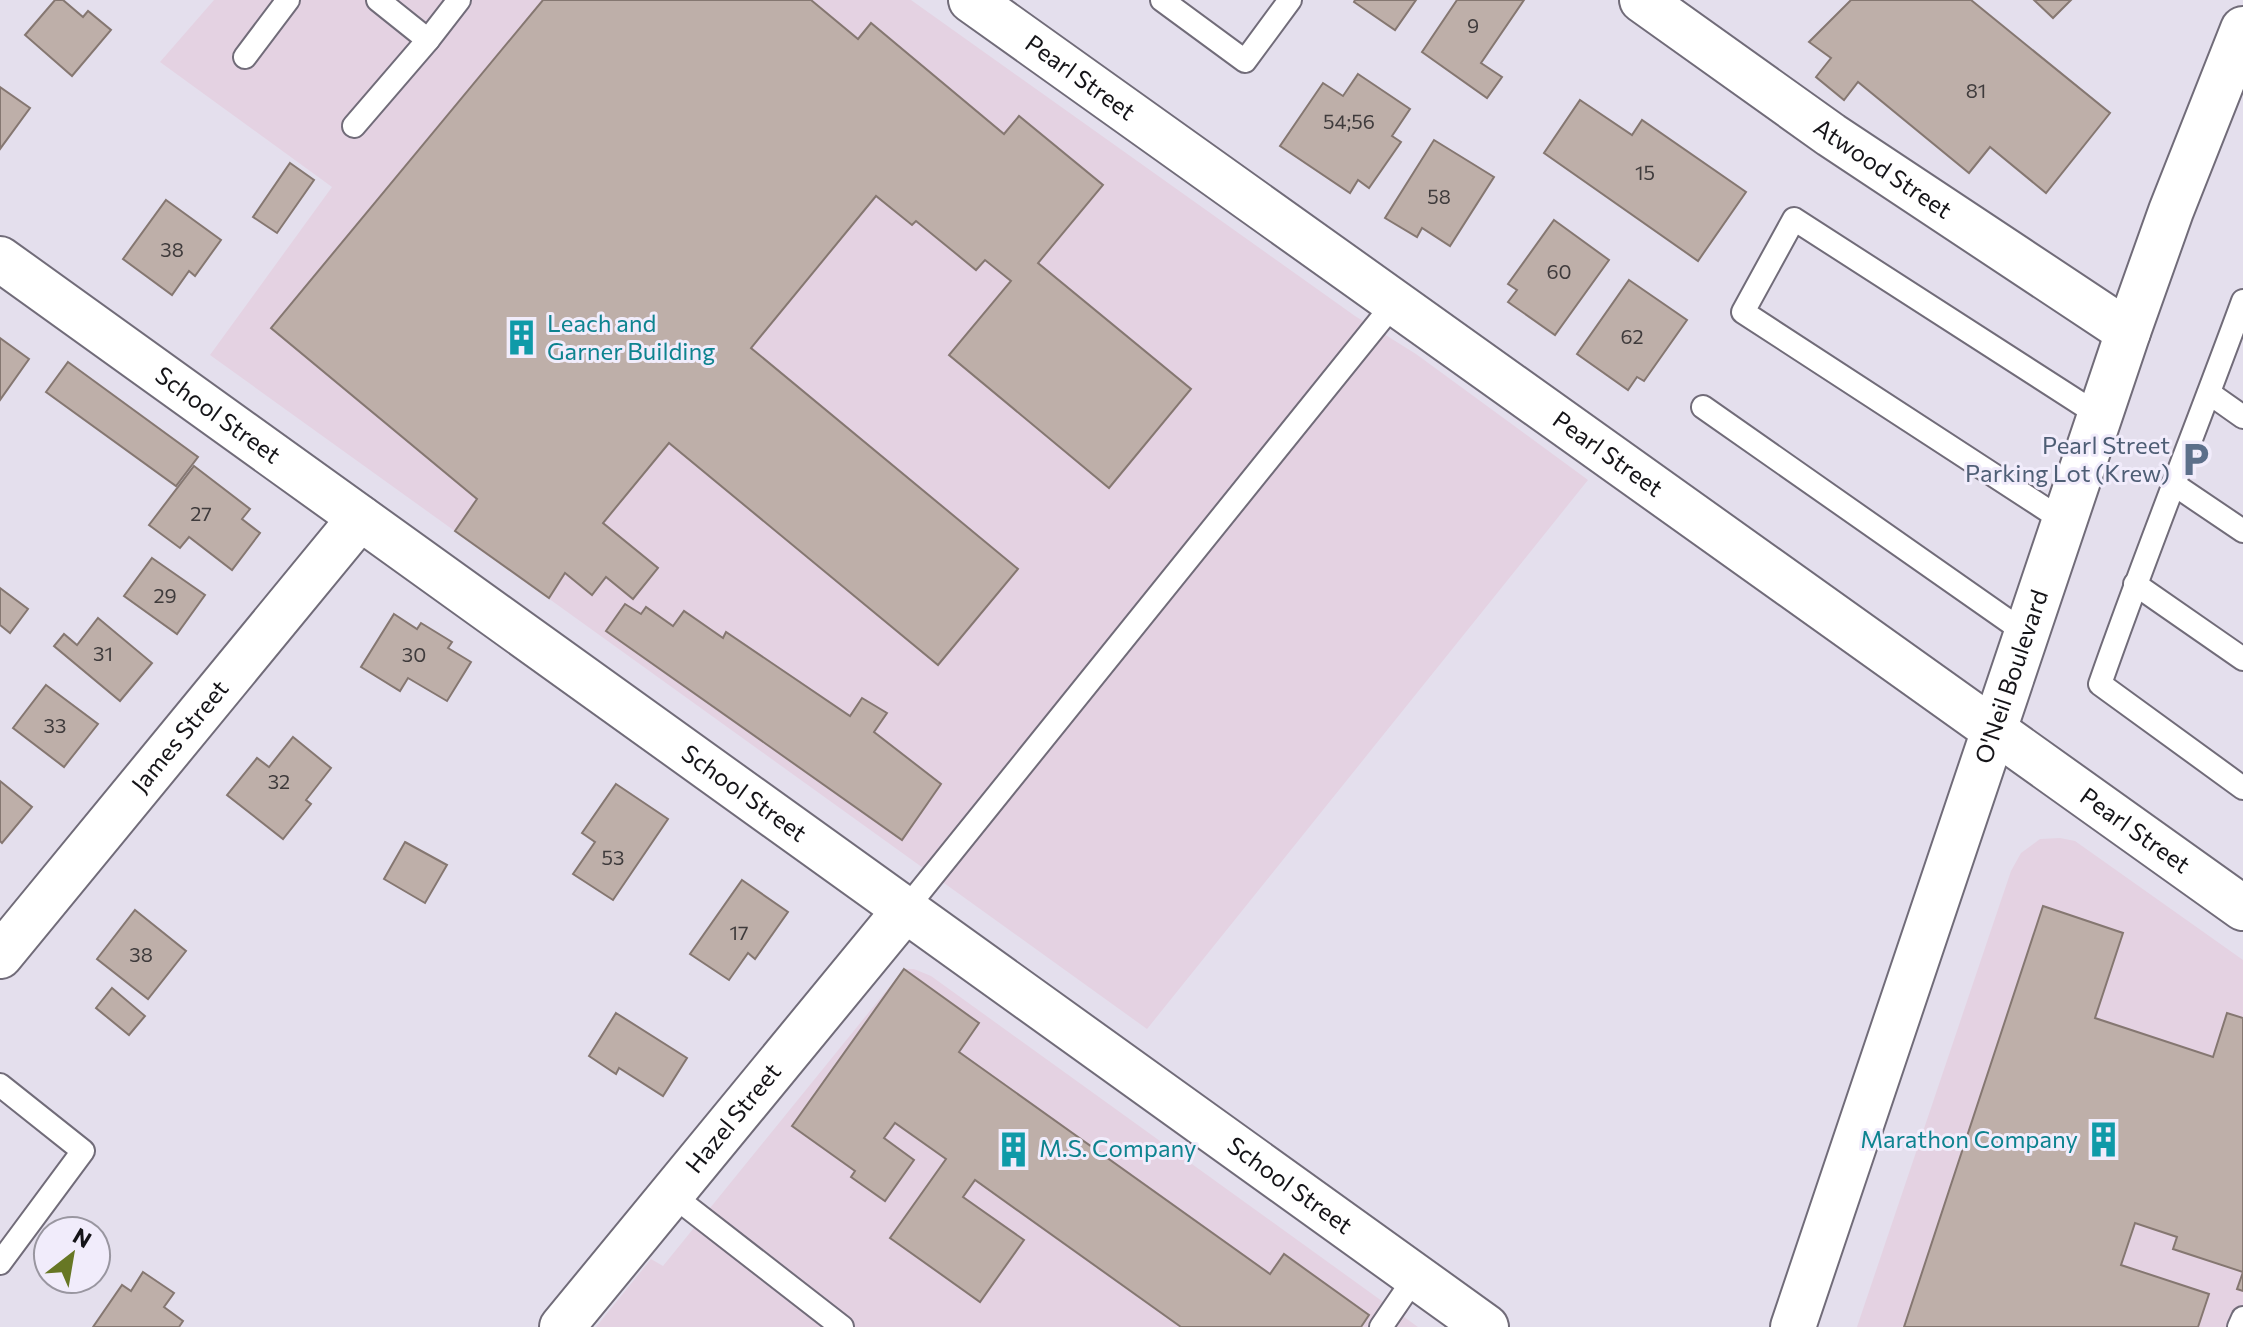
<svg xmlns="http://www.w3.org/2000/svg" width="2243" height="1327" viewBox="0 0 2243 1327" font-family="Commissioner,sans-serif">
  <rect width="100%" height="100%" fill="#e4dfed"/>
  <!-- industrial -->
  <g fill="#e4d2e2">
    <path d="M214 0H911L1355 316 1416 354 1588 480 1147 1029 210 355 332 187 160 62Z"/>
    <path d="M2060 838 2075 841 2243 960V1327H1857L2011 871 2021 853 2040 839Z"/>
    <path d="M904 969H914L931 976 1418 1327H596L651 1259 663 1266Z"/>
  </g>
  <!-- building -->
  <g fill="#beafa9" stroke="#857771" stroke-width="2">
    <path d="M55 0H63L83 17 88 11 111 30 72 76 25 35Z"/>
    <path d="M543 0H811L858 39 871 23 1004 134 1019 116 1103 185 1038 263 1191 389 1109 488 949 355 1011 281 985 260 976 270 916 221 912 225 876 196 751 348 1018 569 938 665 669 443 603 523 658 568 633 599 606 577 592 595 565 573 549 598 455 531 477 499 271 328Z"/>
    <path d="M1355 0H1416L1395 30 1354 2Z"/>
    <path d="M1457 0H1524L1481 63 1502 77 1487 98 1422 52Z"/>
    <path d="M1851 0H1971L2110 113 2046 193 1990 147 1969 173 1858 82 1844 100 1816 77 1831 58 1809 42Z"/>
    <path d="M2034 0H2071L2053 18Z"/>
    <path d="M1358 74 1410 109 1392 136 1401 142 1369 188 1358 180 1350 193 1280 146 1323 83 1343 96Z"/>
    <path d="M0 87 30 108 0 149Z"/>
    <path d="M1580 100 1632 135 1642 120 1746 192 1698 261 1544 153Z"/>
    <path d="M1434 140 1494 177 1450 246 1422 228 1417 237 1385 218Z"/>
    <path d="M290 163 314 180 277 233 253 217Z"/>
    <path d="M166 200 221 240 195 276 189 271 172 295 123 259Z"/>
    <path d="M1554 220 1609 260 1555 335 1508 302 1517 290 1508 284Z"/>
    <path d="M1629 280 1687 320 1644 381 1637 377 1628 390 1577 354Z"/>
    <path d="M0 338 29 359 0 400Z"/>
    <path d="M68 362 198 457 176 486 46 392Z"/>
    <path d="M194 466 250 509 242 519 260 533 232 570 189 537 180 548 149 525Z"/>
    <path d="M152 558 205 595 177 634 124 596Z"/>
    <path d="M0 588 28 609 10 633 0 625Z"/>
    <path d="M625 604 641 614 646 607 673 626 684 611 723 638 726 632 850 716 862 698 887 713 874 732 941 784 902 840 606 631Z"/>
    <path d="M394 614 417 629 421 623 452 642 448 648 471 662 447 701 408 678 400 691 361 667Z"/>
    <path d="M98 618 152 663 120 701 54 646 64 634 77 645Z"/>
    <path d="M46 685 98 724 64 767 13 728Z"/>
    <path d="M293 737 331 768 306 800 311 804 283 839 227 795 257 758 269 767Z"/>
    <path d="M0 781 32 807 2 843 0 841Z"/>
    <path d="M616 784 668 819 613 900 573 874 595 842 582 833Z"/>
    <path d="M405 842 447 865 425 903 384 879Z"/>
    <path d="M742 880 788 912 755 959 748 953 729 980 690 954Z"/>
    <path d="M2043 906 2123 933 2095 1018 2213 1057 2227 1013 2243 1018V1291L2237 1289 2243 1272 2173 1249 2177 1237 2135 1223 2121 1265 2209 1294 2198 1327H1904Z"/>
    <path d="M135 910 186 951 148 999 97 959Z"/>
    <path d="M904 969 979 1023 959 1052 1270 1274 1284 1254 1369 1315 1361 1327H1181L975 1180 963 1197 1024 1240 980 1302 890 1238 946 1159 895 1123 884 1138 914 1160 885 1201 851 1177 855 1171 792 1126Z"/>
    <path d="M112 988 145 1016 129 1035 96 1008Z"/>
    <path d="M616 1013 687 1058 663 1096 619 1068 616 1074 589 1056Z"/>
    <path d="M143 1272 174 1293 164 1307 183 1321 179 1327H93L122 1285 131 1291Z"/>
  </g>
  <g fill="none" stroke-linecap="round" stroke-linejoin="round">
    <defs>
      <g id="service">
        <path d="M378 0 428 40 459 0"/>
        <path d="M1162 0 1245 61 1290 0"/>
        <path d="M245 57 288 0"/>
        <path d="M354 126 428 40"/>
        <path d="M2243 301C2196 429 2145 555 2100 684L2243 788"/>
        <path d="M2209 393 2243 417"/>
        <path d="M1703 407 2027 634"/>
        <path d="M2175 485 2243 531"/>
        <path d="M2064 521 1743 312 1794 219 2100 416"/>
        <path d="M2135 584 2243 659"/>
        <path d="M905 910 1396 301"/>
        <path d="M0 1085 83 1151 0 1263"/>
        <path d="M671 1194 842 1327"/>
        <path d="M1381 1327 1416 1276"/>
        <path d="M2239 1327 2243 1318"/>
      </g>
      <g id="minor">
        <path id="s1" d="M971 0 2243 908"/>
        <path id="s2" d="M1642 0 1831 135 2128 332"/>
        <path id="s3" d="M0 259 1486 1327"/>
        <path id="s4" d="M0 956 360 518"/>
        <path id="s5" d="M562 1327 905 910"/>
      </g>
      <g id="secondary">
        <path id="s6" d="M1793 1327 2128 332 2171 211 2243 29"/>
      </g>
    </defs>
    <!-- service casing -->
    <use href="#service" stroke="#716c79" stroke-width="26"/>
    <!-- minor casing -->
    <use href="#minor" stroke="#716c79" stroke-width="48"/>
    <!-- secondary casing -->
    <use href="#secondary" stroke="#716c79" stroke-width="48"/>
    <!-- service -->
    <use href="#service" stroke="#fff" stroke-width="22"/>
    <!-- minor -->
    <use href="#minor" stroke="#fff" stroke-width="44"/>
    <!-- secondary -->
    <use href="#secondary" stroke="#fff" stroke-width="44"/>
  </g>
  <!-- icons -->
  <defs>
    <symbol id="building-bare" viewBox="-9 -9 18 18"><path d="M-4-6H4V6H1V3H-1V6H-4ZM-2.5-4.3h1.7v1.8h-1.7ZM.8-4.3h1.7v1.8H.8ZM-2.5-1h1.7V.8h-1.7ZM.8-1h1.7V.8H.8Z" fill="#0f9aa8" stroke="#f1ecfb" stroke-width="2.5" paint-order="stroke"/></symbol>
    <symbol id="parking-bare" viewBox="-9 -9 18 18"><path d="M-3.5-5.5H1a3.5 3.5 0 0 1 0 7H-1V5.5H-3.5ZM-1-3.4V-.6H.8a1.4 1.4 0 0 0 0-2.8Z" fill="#5c6f8a" stroke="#f1ecfb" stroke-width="2.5" paint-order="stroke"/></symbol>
  </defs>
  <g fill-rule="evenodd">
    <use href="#building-bare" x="496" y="312" width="51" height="51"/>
    <use href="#parking-bare" x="2170" y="434" width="51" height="51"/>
    <use href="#building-bare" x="2078" y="1114" width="51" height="51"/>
    <use href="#building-bare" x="988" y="1124" width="51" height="51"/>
  </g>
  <g text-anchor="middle" stroke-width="6" stroke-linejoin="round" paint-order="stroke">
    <!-- number labels -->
    <g font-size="20" fill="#3f3b3c">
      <text x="1473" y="33">9</text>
      <text x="1976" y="98">81</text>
      <text x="1349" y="129">54;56</text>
      <text x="1645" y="180">15</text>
      <text x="1439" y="204">58</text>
      <text x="172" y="257">38</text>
      <text x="1559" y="279">60</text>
      <text x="1632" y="344">62</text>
      <text x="201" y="521">27</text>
      <text x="165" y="603">29</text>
      <text x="103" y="661">31</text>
      <text x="414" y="662">30</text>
      <text x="55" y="733">33</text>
      <text x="279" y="789">32</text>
      <text x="613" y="865">53</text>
      <text x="739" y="940">17</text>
      <text x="141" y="962">38</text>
    </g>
    <!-- street labels -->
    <g font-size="24" fill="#151418" stroke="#f1ecfb">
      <text dy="8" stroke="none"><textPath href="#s1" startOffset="134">Pearl Street</textPath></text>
      <text dy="8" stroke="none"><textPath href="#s2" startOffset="294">Atwood Street</textPath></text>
      <text dy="8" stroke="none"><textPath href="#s3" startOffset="268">School Street</textPath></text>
      <text dy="8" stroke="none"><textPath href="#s1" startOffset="782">Pearl Street</textPath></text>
      <text dy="8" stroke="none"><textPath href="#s6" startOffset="686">O'Neil Boulevard</textPath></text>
      <text dy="8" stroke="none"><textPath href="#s4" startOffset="284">James Street</textPath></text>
      <text dy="8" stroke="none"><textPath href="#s3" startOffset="916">School Street</textPath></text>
      <text dy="8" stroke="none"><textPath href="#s1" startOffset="1430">Pearl Street</textPath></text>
      <text dy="8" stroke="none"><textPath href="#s5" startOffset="270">Hazel Street</textPath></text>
      <text dy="8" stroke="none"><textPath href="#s3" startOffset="1588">School Street</textPath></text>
    </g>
    <!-- culture labels -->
    <g font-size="24" fill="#0d838f" stroke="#f1ecfb" text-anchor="start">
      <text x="547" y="332">Leach and<tspan x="547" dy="28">Garner Building</tspan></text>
      <text x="2078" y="1148" text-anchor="end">Marathon Company</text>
      <text x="1039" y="1157">M.S. Company</text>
    </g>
    <!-- service labels -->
    <g font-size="24" fill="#4e5e75" stroke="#f1ecfb" text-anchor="end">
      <text x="2170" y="454">Pearl Street<tspan x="2170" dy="28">Parking Lot (Krew)</tspan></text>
    </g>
  </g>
  <!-- north arrow -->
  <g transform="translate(72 1255) rotate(31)"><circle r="38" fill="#f1ecfb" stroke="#9996a0" stroke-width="2"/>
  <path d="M0-6L14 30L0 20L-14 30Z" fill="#677724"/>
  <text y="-12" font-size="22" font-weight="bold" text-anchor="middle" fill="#151418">N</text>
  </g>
</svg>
